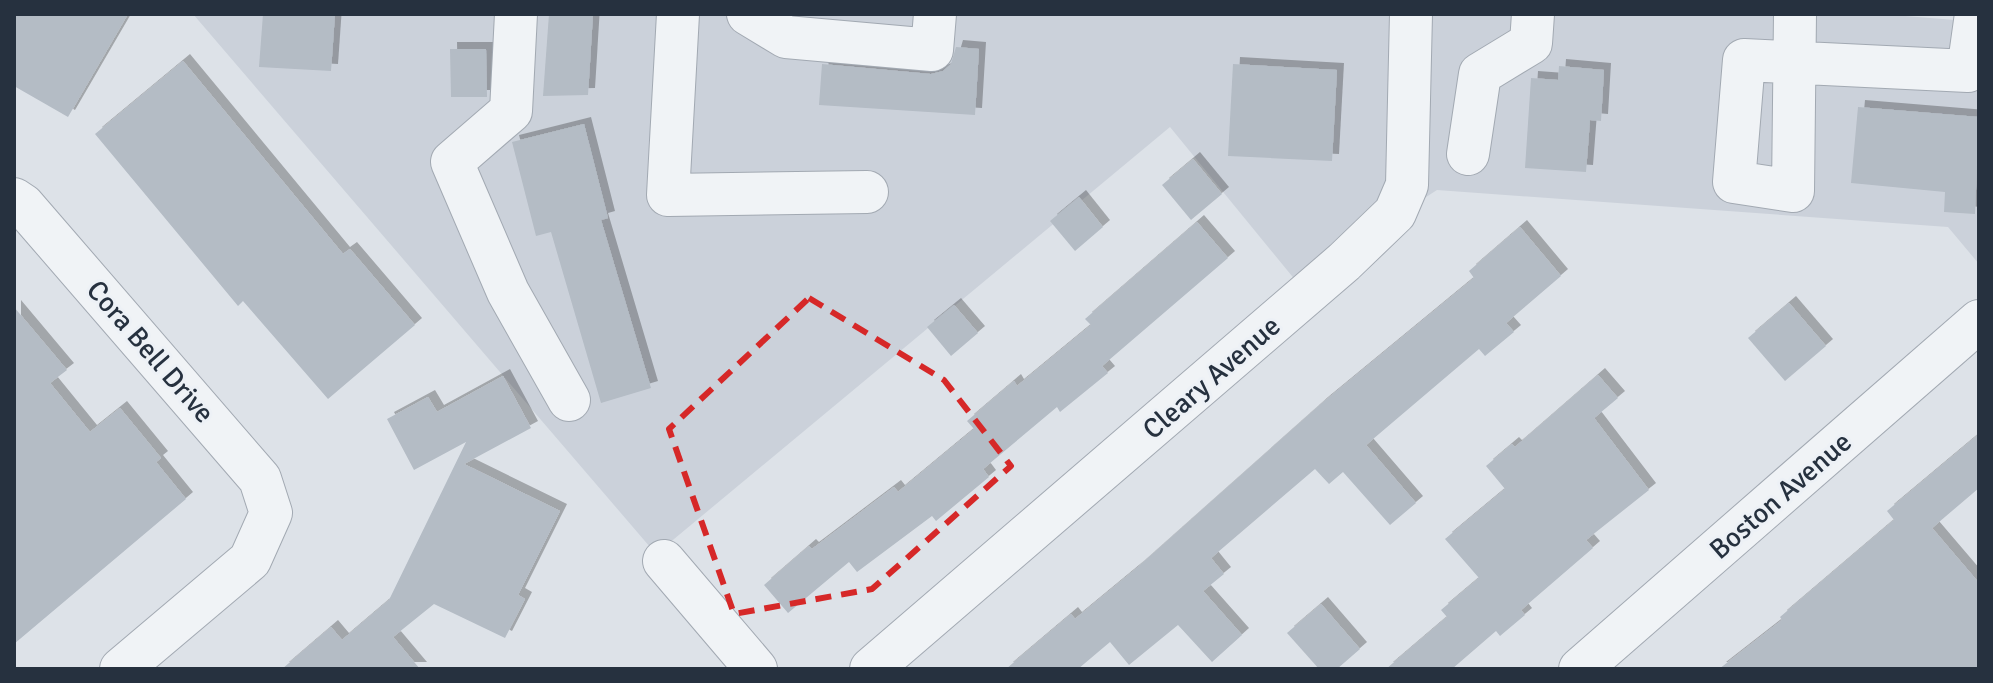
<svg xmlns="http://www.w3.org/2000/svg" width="1993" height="683" viewBox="0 0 1993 683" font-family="Signika,sans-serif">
  <defs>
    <filter id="shadow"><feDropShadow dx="7" dy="-7" stdDeviation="0" flood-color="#0004"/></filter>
  </defs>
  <rect width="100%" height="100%" fill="#dde2e8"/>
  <!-- built -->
  <path fill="#cbd1da" d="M193 14H1881L1979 22V264L1948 227 1437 190 1296 281 1170 127 656 554Z"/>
  <!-- building -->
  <g fill="#b4bcc5" filter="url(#shadow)">
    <path d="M14 14H128L68 117 14 86Z"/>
    <path d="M263 14H335L331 71 259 67Z"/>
    <path d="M549 14H593L588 95 543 96Z"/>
    <path d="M956 47 979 49 975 115 819 105 822 64 931 74 943 71 951 64Z"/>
    <path d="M450 49H486L487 97H451Z"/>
    <path d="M183 61 343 254 350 249 415 325 328 399 243 301 238 306 95 134Z"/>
    <path d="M1233 64 1337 70 1332 161 1228 156Z"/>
    <path d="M1559 66 1604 70 1601 121 1590 120 1586 172 1525 168 1531 78 1558 80Z"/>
    <path d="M1858 107 1979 117 1975 214 1944 212 1945 192 1851 183Z"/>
    <path d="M584 124 608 218 601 220 651 388 601 403 551 232 536 236 512 142Z"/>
    <path d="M1193 159 1222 194 1191 220 1162 185Z"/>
    <path d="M1079 197 1103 227 1075 251 1050 221Z"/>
    <path d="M1197 222 1228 258 1102 366 1108 373 1060 412 1057 407 983 469 989 477 936 521 932 516 857 572 849 562 788 613 764 585 809 546 812 549 894 487 898 492 974 429 967 421 1014 381 1017 386 1091 325 1085 319Z"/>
    <path d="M1520 227 1561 276 1506 323 1514 332 1485 356 1479 349 1366 445 1416 503 1390 525 1343 472 1329 484 1315 469 1211 558 1224 574 1203 591 1242 635 1212 662 1178 625 1129 665 1110 642 1078 669H1006L1071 614 1075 619 1138 567 1321 404 1474 278 1469 271Z"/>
    <path d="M1789 303 1826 346 1785 381 1748 338Z"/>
    <path d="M954 305 978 333 951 356 927 327Z"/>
    <path d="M14 307 67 370 50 383 90 432 120 408 161 458 156 462 186 499 14 644Z"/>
    <path d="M1598 375 1618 398 1594 418 1649 490 1586 540 1593 548 1521 610 1525 615 1500 636 1496 631 1452 669H1386L1447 617 1441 610 1479 578 1445 539 1505 489 1486 466 1512 444 1515 447Z"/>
    <path d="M503 376 531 428 464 464 560 511 518 595 525 599 505 638 434 604 393 637 420 669H282L331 627 342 640 389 600 466 442 414 470 387 419 428 397 437 412Z"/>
    <path d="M1979 434V488L1932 528 1979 583V669H1719L1782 620 1780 617 1894 520 1887 511Z"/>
    <path d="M1321 604 1360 649 1337 669H1319L1287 633Z"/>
  </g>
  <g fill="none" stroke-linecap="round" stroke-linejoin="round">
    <defs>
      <g id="minor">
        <path d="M516 14 511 111 452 162 508 292 569 400"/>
        <path d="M678 14 668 195 867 192"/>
        <path d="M748 14 786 37 932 50 935 14"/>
        <path d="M1795 14 1793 191 1734 182 1744 60 1968 71 1976 14"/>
        <path d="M1468 154 1480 74 1531 43 1533 14"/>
        <path d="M14 199 23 205 260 479 271 513 250 560 121 669"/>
        <path d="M664 561 756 669"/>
        <path d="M871 669 1344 262 1395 213 1407 185 1411 14"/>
        <path d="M1580 669 1979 321"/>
      </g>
    </defs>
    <!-- minor casing -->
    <use href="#minor" stroke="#a2a9b2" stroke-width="44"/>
    <!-- minor -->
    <use href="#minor" stroke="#f0f3f6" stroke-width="42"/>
  </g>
  <!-- marked area -->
  <path fill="none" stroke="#d62828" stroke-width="6" stroke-dasharray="16 10" stroke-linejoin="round" d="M809 298 944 380 1011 466 872 589 734 614 669 429Z"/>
  <g text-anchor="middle" stroke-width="6" stroke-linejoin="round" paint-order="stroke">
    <!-- street labels -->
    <g font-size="28" fill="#26313f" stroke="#edf1f6">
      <text transform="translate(151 351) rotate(49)" y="10">Cora Bell Drive</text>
      <text transform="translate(1211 377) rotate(-41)" y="10">Cleary Avenue</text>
      <text transform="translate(1780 495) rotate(-41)" y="10">Boston Avenue</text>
    </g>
  </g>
  <!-- border -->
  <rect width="1993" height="683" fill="none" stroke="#26313f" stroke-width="32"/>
</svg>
